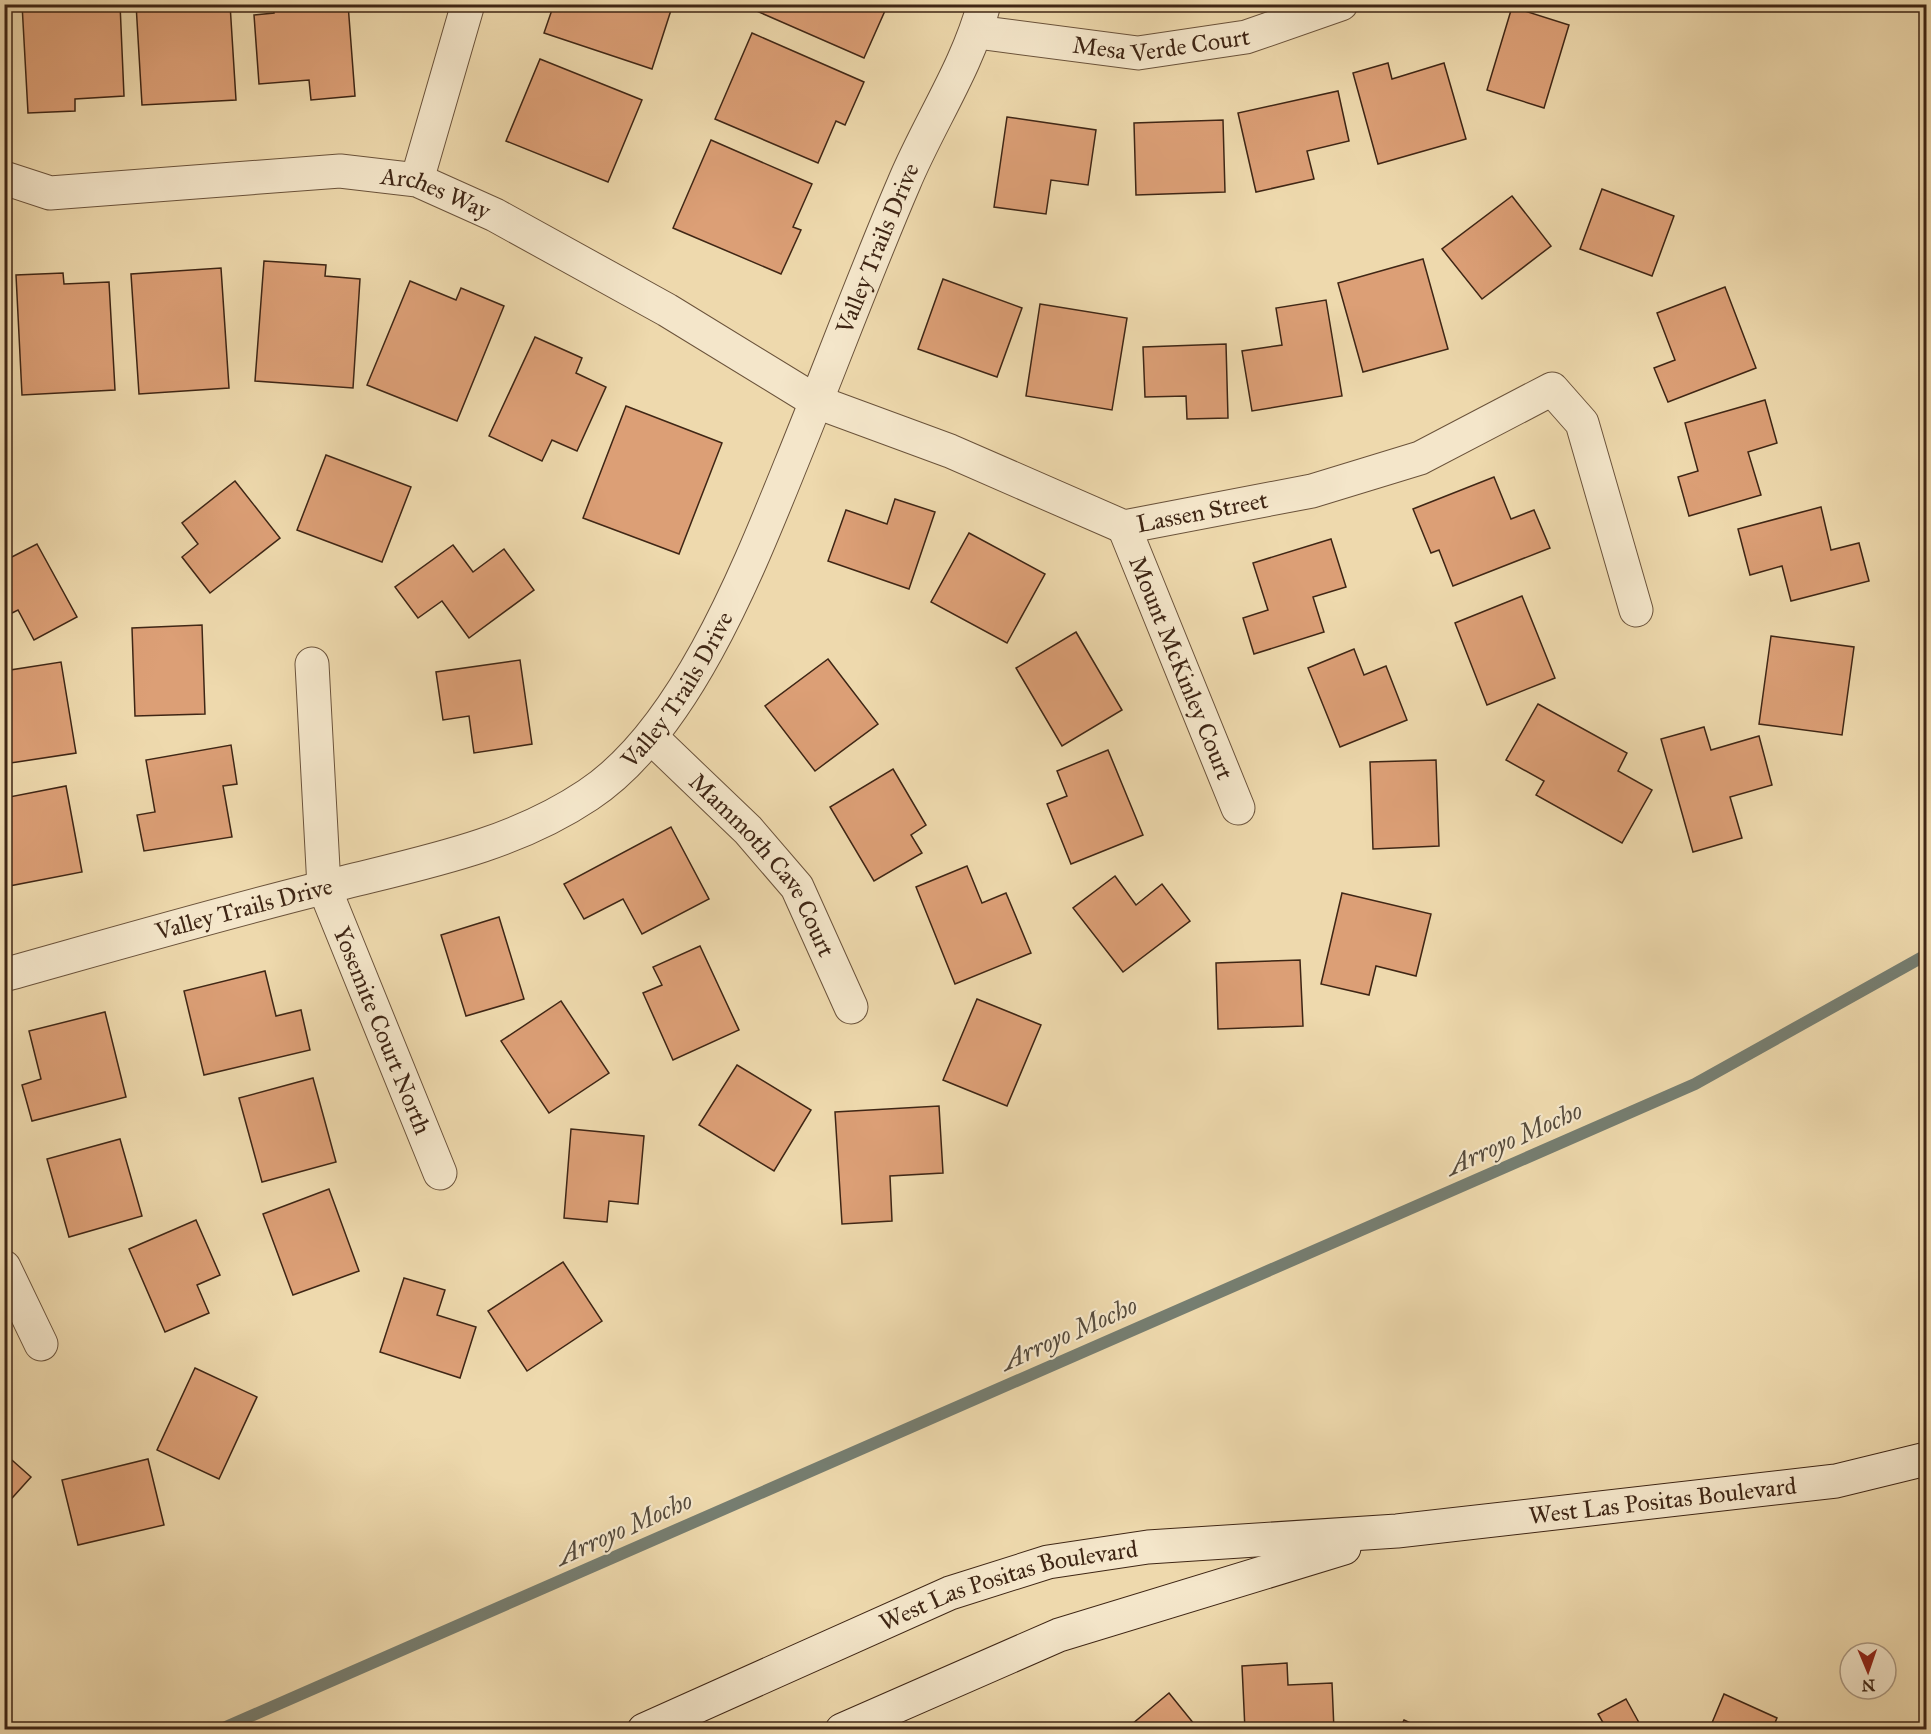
<svg xmlns="http://www.w3.org/2000/svg" width="1931" height="1734" viewBox="0 0 1931 1734" font-family="'IM FELL Great Primer',serif">
  <rect width="100%" height="100%" fill="#eed9ad"/>
  <filter id="stains"><feTurbulence type="fractalNoise" baseFrequency=".00333" numOctaves="4"/><feColorMatrix values="0 0 0 0 .2 0 0 0 0 .09 0 0 0 0 .02 0 0 0 .5 -.17"/></filter>
  <radialGradient id="worn" r=".72"><stop offset=".6" stop-color="#630" stop-opacity="0"/><stop offset="1" stop-color="#630" stop-opacity=".3"/></radialGradient>
  <g fill="none" stroke-linecap="round" stroke-linejoin="round">
    <!-- stream -->
    <path stroke="#767e71" stroke-width="12" d="M219 1730 1695 1084 1926 955"/>
  </g>
  <!-- building -->
  <g fill="#dc9f76" stroke="#3f2615" stroke-width="1.5">
    <path d="M22 4H120L124 96 75 99V111L28 113Z"/>
    <path d="M136 4H230L236 100 142 105Z"/>
    <path d="M273 4H348L355 96 311 100 309 80 259 84 254 15 274 13Z"/>
    <path d="M554 4H673L652 69 544 33Z"/>
    <path d="M754 4H888L864 58 752 9Z"/>
    <path d="M1512 7 1569 25 1544 108 1487 90Z"/>
    <path d="M752 33 864 82 845 125 836 121 818 163 715 119Z"/>
    <path d="M540 59 642 100 608 182 506 141Z"/>
    <path d="M1388 63 1392 79 1444 63 1466 139 1378 164 1353 73Z"/>
    <path d="M1338 91 1349 141 1307 151 1314 179 1256 192 1238 113Z"/>
    <path d="M1007 117 1096 130 1088 185 1051 180 1046 214 994 207Z"/>
    <path d="M1223 120 1225 192 1136 195 1134 123Z"/>
    <path d="M711 140 812 184 793 227 801 230 781 274 673 228Z"/>
    <path d="M1602 189 1674 216 1652 276 1580 249Z"/>
    <path d="M1512 196 1551 246 1482 299 1442 249Z"/>
    <path d="M1423 259 1448 349 1363 372 1338 283Z"/>
    <path d="M264 261 326 265 325 276 360 279 353 388 255 381Z"/>
    <path d="M221 268 229 388 139 394 131 274Z"/>
    <path d="M63 273 64 284 109 282 115 390 22 395 16 275Z"/>
    <path d="M943 279 1022 308 997 377 918 349Z"/>
    <path d="M410 281 456 300 461 288 504 306 457 421 367 385Z"/>
    <path d="M1725 287 1756 368 1668 402 1654 368 1675 360 1657 313Z"/>
    <path d="M1326 300 1342 396 1252 411 1242 351 1282 345 1276 308Z"/>
    <path d="M1040 304 1127 318 1112 410 1026 396Z"/>
    <path d="M535 337 582 358 576 373 606 387 577 451 552 440 542 461 489 436Z"/>
    <path d="M1226 344 1228 418 1187 419 1186 396 1145 397 1143 347Z"/>
    <path d="M1765 400 1777 443 1748 452 1761 495 1689 516 1678 477 1698 471 1685 423Z"/>
    <path d="M626 406 722 443 679 554 583 518Z"/>
    <path d="M326 455 411 487 382 562 297 530Z"/>
    <path d="M1494 477 1511 519 1534 510 1550 548 1453 586 1439 550 1431 553 1413 509Z"/>
    <path d="M235 481 280 538 210 593 182 557 198 544 182 523Z"/>
    <path d="M895 499 935 512 909 589 828 561 846 510 887 524Z"/>
    <path d="M1821 507 1831 550 1859 543 1869 581 1791 601 1782 566 1750 575 1738 529Z"/>
    <path d="M969 533 1045 574 1007 643 931 602Z"/>
    <path d="M1331 539 1346 587 1313 597 1324 632 1254 654 1243 618 1268 610 1253 563Z"/>
    <path d="M37 544 77 617 34 640 18 610 4 617V561Z"/>
    <path d="M453 545 473 572 504 549 534 590 469 638 442 601 418 618 395 587Z"/>
    <path d="M1522 596 1555 678 1487 705 1455 623Z"/>
    <path d="M202 625 205 714 135 716 132 628Z"/>
    <path d="M1076 632 1122 710 1062 746 1016 668Z"/>
    <path d="M1771 636 1854 647 1842 735 1759 724Z"/>
    <path d="M1354 649 1364 675 1386 666 1407 720 1340 747 1308 668Z"/>
    <path d="M828 659 878 724 815 771 765 706Z"/>
    <path d="M520 660 532 744 474 753 469 716 443 720 436 672Z"/>
    <path d="M61 662 76 753 4 764V671Z"/>
    <path d="M1538 704 1627 753 1618 771 1652 790 1622 843 1536 795 1544 781 1506 760Z"/>
    <path d="M1704 727 1711 750 1759 736 1772 785 1730 797 1742 838 1693 852 1661 739Z"/>
    <path d="M231 745 237 784 223 786 232 837 144 851 137 815 155 812 146 760Z"/>
    <path d="M1108 750 1143 835 1071 864 1047 804 1067 796 1057 771Z"/>
    <path d="M1436 760 1439 846 1373 849 1370 762Z"/>
    <path d="M893 769 926 825 911 835 922 853 874 881 830 807Z"/>
    <path d="M66 786 82 872 4 887V798Z"/>
    <path d="M671 827 709 899 642 934 623 899 584 919 564 884Z"/>
    <path d="M967 866 982 903 1006 893 1031 953 955 984 916 887Z"/>
    <path d="M1115 876 1136 905 1162 884 1190 921 1123 972 1073 908Z"/>
    <path d="M1342 893 1431 914 1416 976 1376 966 1369 995 1321 984Z"/>
    <path d="M499 917 524 999 466 1016 441 935Z"/>
    <path d="M700 946 739 1030 673 1060 643 993 662 985 653 967Z"/>
    <path d="M1300 960 1303 1026 1218 1029 1216 963Z"/>
    <path d="M265 971 276 1016 301 1010 310 1050 204 1075 184 991Z"/>
    <path d="M977 999 1041 1025 1007 1106 943 1080Z"/>
    <path d="M561 1001 609 1073 549 1113 501 1041Z"/>
    <path d="M105 1012 126 1097 32 1121 22 1085 41 1079 29 1031Z"/>
    <path d="M737 1065 811 1110 774 1171 699 1125Z"/>
    <path d="M313 1078 336 1162 262 1182 239 1098Z"/>
    <path d="M939 1106 943 1173 890 1176 892 1221 842 1224 835 1112Z"/>
    <path d="M571 1129 644 1136 638 1204 609 1201 607 1222 564 1218Z"/>
    <path d="M120 1139 142 1216 69 1237 47 1159Z"/>
    <path d="M329 1189 359 1271 293 1295 263 1214Z"/>
    <path d="M196 1220 220 1275 197 1285 209 1313 165 1332 129 1249Z"/>
    <path d="M563 1262 602 1321 527 1371 488 1311Z"/>
    <path d="M404 1278 445 1290 437 1315 476 1327 460 1378 380 1352Z"/>
    <path d="M195 1368 257 1397 219 1479 157 1450Z"/>
    <path d="M4 1453 31 1477 4 1507Z"/>
    <path d="M148 1459 164 1525 78 1545 62 1480Z"/>
    <path d="M1287 1663 1288 1685 1332 1683 1334 1730H1245L1242 1666Z"/>
    <path d="M1169 1693 1199 1730H1125Z"/>
    <path d="M1724 1694 1777 1718 1772 1730H1709Z"/>
    <path d="M1626 1699 1643 1730H1599L1605 1726 1598 1714Z"/>
    <path d="M1404 1720 1425 1730H1399Z"/>
  </g>
  <g fill="none" stroke-linecap="round" stroke-linejoin="round">
    <defs>
      <g id="minor">
        <path id="s1" d="M977 32 1138 53 1246 37 1341 4"/>
        <path id="s2" d="M4 178 50 193 340 171 417 180 495 215 667 310 817 402 950 451 1124 527 1312 491 1420 458 1552 389 1582 423 1636 610"/>
        <path d="M417 180 468 4"/>
        <path id="s3" d="M1124 527 1238 808"/>
        <path id="s4" d="M312 664 324 887 440 1173"/>
        <path id="s5" d="M652 738 748 830 797 887 851 1007"/>
        <path id="s6" d="M4 975C111 945 218 914 326 887 416 864 509 848 588 795 685 731 748 570 791 464 829 371 864 276 904 183 929 123 967 68 984 4"/>
        <path d="M4 1267 41 1344"/>
      </g>
      <g id="secondary">
        <path id="s7" d="M644 1730 950 1593 1048 1562 1148 1547 1397 1531 1836 1481 1926 1459"/>
        <path d="M842 1730 1059 1635 1344 1548"/>
      </g>
    </defs>
    <!-- minor casing -->
    <use href="#minor" stroke="#6b533b" stroke-width="35"/>
    <!-- secondary casing -->
    <use href="#secondary" stroke="#3f2615" stroke-width="35"/>
    <!-- minor -->
    <use href="#minor" stroke="#f4e6ca" stroke-width="33"/>
    <!-- secondary -->
    <use href="#secondary" stroke="#f4e6ca" stroke-width="33"/>
  </g>
  <g text-anchor="middle" stroke-width="4.5" stroke-linejoin="round" paint-order="stroke">
    <!-- street labels -->
    <g font-size="24" fill="#3f2615" stroke="#f4e6ca">
      <text dy="8" stroke="none"><textPath href="#s1" startOffset="186">Mesa Verde Court</textPath></text>
      <text dy="8" stroke="none"><textPath href="#s2" startOffset="438">Arches Way</textPath></text>
      <text dy="8" stroke="none"><textPath href="#s6" startOffset="1239">Valley Trails Drive</textPath></text>
      <text dy="8" stroke="none"><textPath href="#s2" startOffset="1286">Lassen Street</textPath></text>
      <text dy="8" stroke="none"><textPath href="#s3" startOffset="152">Mount McKinley Court</textPath></text>
      <text dy="8" stroke="none"><textPath href="#s6" startOffset="753">Valley Trails Drive</textPath></text>
      <text dy="8" stroke="none"><textPath href="#s5" startOffset="170">Mammoth Cave Court</textPath></text>
      <text dy="8" stroke="none"><textPath href="#s6" startOffset="249">Valley Trails Drive</textPath></text>
      <text dy="8" stroke="none"><textPath href="#s4" startOffset="378">Yosemite Court North</textPath></text>
      <text dy="8" stroke="none"><textPath href="#s7" startOffset="1056">West Las Positas Boulevard</textPath></text>
      <text dy="8" stroke="none"><textPath href="#s7" startOffset="394">West Las Positas Boulevard</textPath></text>
    </g>
    <!-- water labels -->
    <g font-size="26" font-style="italic" fill="#564b3c" stroke="#f4e6ca">
      <text transform="translate(1514 1138) rotate(-24)" y="9">Arroyo Mocho</text>
      <text transform="translate(1069 1333) rotate(-24)" y="9">Arroyo Mocho</text>
      <text transform="translate(624 1528) rotate(-24)" y="9">Arroyo Mocho</text>
    </g>
  </g>
  <!-- margin -->
  <rect width="1931" height="1734" fill="none" stroke="#eed9ad" stroke-width="24"/>
  <rect x="6" y="6" width="1919" height="1722" fill="none" stroke="#3f2615" stroke-width="3"/>
  <rect x="12" y="12" width="1907" height="1710" fill="none" stroke="#3f2615" stroke-width="1.5"/>
  <!-- north arrow -->
  <g transform="translate(1868 1671) rotate(178)"><circle r="28" fill="#f4e6ca" stroke="#ac9982" stroke-width="1.5"/>
  <path d="M0-4.5L10 22L0 15L-10 22Z" fill="#8f2418"/>
  <text y="-9" font-size="16" font-weight="bold" text-anchor="middle" fill="#3f2615">N</text>
  </g>
  <rect width="100%" height="100%" filter="url(#stains)"/>
  <rect width="100%" height="100%" fill="url(#worn)"/>
</svg>
